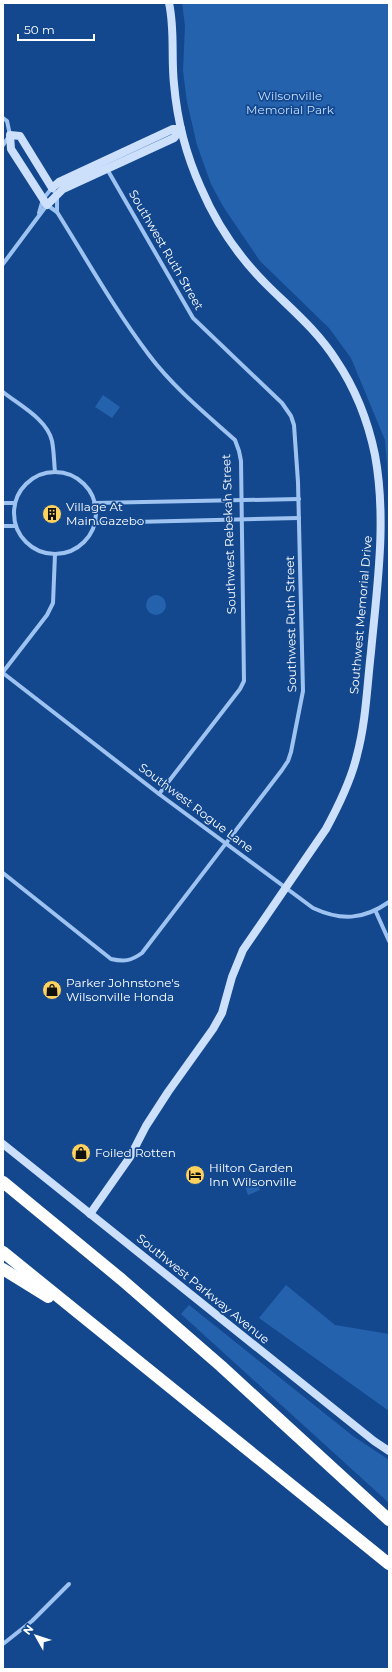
<svg xmlns="http://www.w3.org/2000/svg" width="392" height="1672" viewBox="0 0 392 1672" font-family="Montserrat,sans-serif">
  <rect width="100%" height="100%" fill="#13488f"/>
  <!-- green -->
  <g fill="#2562ae">
    <path d="M182 3H389V491L385 440 351 358 329 328 260 261 224 208 211 184 197 145 187 102 183 71 185 26Z"/>
    <path d="M103 395 120 407 112 418 95 407Z"/>
    <circle cx="156" cy="605" r="10"/>
    <path d="M255 1178 260 1190 248 1195 244 1183Z"/>
    <path d="M286 1285 335 1325 389 1334V1411L259 1318Z"/>
    <path d="M189 1305 353 1436 389 1460V1503L181 1314Z"/>
  </g>
  <g fill="none" stroke-linecap="round" stroke-linejoin="round">
    <!-- street -->
    <g stroke="#9ec3f1" stroke-width="4">
      <path d="M3 118 7 121 10 135 3 145"/>
      <path d="M39 213 43 199 52 188 57 196V212"/>
      <path d="M3 264 47 205 57 212C87 260 115 310 149 355 173 387 206 414 235 440L239 451 241 461 244 681 240 689 159 794"/>
      <path d="M3 392C19 405 47 419 52 441 54 451 54 462 55 472"/>
      <circle cx="55" cy="513" r="41"/>
      <path d="M3 503H15"/>
      <path d="M94 503 299 499"/>
      <path d="M94 523 299 518"/>
      <path d="M3 526H15"/>
      <path d="M3 672 47 615 53 603 55 554"/>
      <path d="M3 673 159 794 313 908C341 921 363 920 389 902"/>
      <path d="M3 873 111 959C124 962 131 961 142 953L282 770 288 761 291 752 303 691 298 482 294 425 291 416 282 403 193 318 107 169"/>
      <path d="M376 912 389 941"/>
      <path d="M3 1644 32 1621 69 1584"/>
    </g>
    <!-- secondary -->
    <g stroke="#cce0fc" stroke-width="8">
      <path d="M173 129H181L174 138 63 189 47 205 11 149 10 135 20 136 52 188 59 182Z"/>
      <path d="M3 1144 374 1441 389 1451"/>
      <path d="M90 1214 130 1157 146 1126 168 1092 213 1029 222 1013 232 977 243 950 326 829C339 805 351 781 357 755 366 722 367 686 371 652 377 587 387 520 375 455 368 421 355 388 336 360 317 330 291 309 266 284 239 257 216 223 201 188 186 155 177 119 174 84 171 57 175 30 169 3"/>
    </g>
    <!-- highway -->
    <g stroke="#fff" stroke-width="12">
      <path d="M3 1182 121 1279 221 1366 389 1520"/>
      <path d="M3 1252 389 1564"/>
      <path d="M3 1269 48 1297"/>
    </g>
  </g>
  <!-- icons -->
  <defs>
    <symbol id="building-disc" viewBox="-11 -11 22 22"><circle r="9.5" fill="#ffd25e" stroke="#13488f"/><path d="M-4-6H4V6H1V3H-1V6H-4ZM-2.5-4.3h1.7v1.8h-1.7ZM.8-4.3h1.7v1.8H.8ZM-2.5-1h1.7V.8h-1.7ZM.8-1h1.7V.8H.8Z" fill="#111"/></symbol>
    <symbol id="shop-disc" viewBox="-11 -11 22 22"><circle r="9.5" fill="#ffd25e" stroke="#13488f"/><path d="M-5-2.5h2.3a2.7 3.5 0 0 1 5.4 0H5L5.5 6h-11ZM-1.5-2.5h3a1.5 2.3 0 0 0-3 0Z" fill="#111"/></symbol>
    <symbol id="hotel-disc" viewBox="-11 -11 22 22"><circle r="9.5" fill="#ffd25e" stroke="#13488f"/><path d="M-6-4.5h1.5V1H6V5H4.5V3h-9V5H-6ZM-4 0a1.8 1.8 0 1 1 3.6 0ZM.5 0V-2.5h3Q6-2.5 6 0Z" fill="#111"/></symbol>
  </defs>
  <g fill-rule="evenodd">
    <use href="#building-disc" x="41" y="503" width="22" height="22"/>
    <use href="#shop-disc" x="41" y="979" width="22" height="22"/>
    <use href="#shop-disc" x="70" y="1142" width="22" height="22"/>
    <use href="#hotel-disc" x="184" y="1164" width="22" height="22"/>
  </g>
  <g text-anchor="middle" stroke-width="3.5" stroke-linejoin="round" paint-order="stroke">
    <!-- park labels -->
    <g font-size="12" fill="#c5ddfc" stroke="#13488f">
      <text x="290" y="100">Wilsonville<tspan x="290" dy="14">Memorial Park</tspan></text>
    </g>
    <!-- street labels -->
    <g font-size="12" fill="#fff" stroke="#13488f">
      <text transform="translate(166 250) rotate(60)" y="4">Southwest Ruth Street</text>
      <text transform="translate(229 534) rotate(-92)" y="4">Southwest Rebekah Street</text>
      <text transform="translate(361 615) rotate(-85)" y="4">Southwest Memorial Drive</text>
      <text transform="translate(291 624) rotate(-91)" y="4">Southwest Ruth Street</text>
      <text transform="translate(196 808) rotate(37)" y="4">Southwest Rogue Lane</text>
      <text transform="translate(203 1289) rotate(39)" y="4">Southwest Parkway Avenue</text>
    </g>
    <!-- poi labels -->
    <g font-size="12" fill="#fff" stroke="#13488f" text-anchor="start">
      <text x="66" y="511">Village At<tspan x="66" dy="14">Main Gazebo</tspan></text>
      <text x="66" y="987">Parker Johnstone's<tspan x="66" dy="14">Wilsonville Honda</tspan></text>
      <text x="95" y="1157">Foiled Rotten</text>
      <text x="209" y="1172">Hilton Garden<tspan x="209" dy="14">Inn Wilsonville</tspan></text>
    </g>
  </g>
  <!-- border -->
  <rect width="392" height="1672" fill="none" stroke="#ffffff" stroke-width="8"/>
  <!-- north arrow -->
  <g transform="translate(36 1636) rotate(309)" stroke="#13488f" stroke-width="3" paint-order="stroke">
  <path d="M0-3L7 15L0 10L-7 15Z" fill="#ffffff"/>
  <text y="-6" font-size="11" font-weight="bold" text-anchor="middle" fill="#ffffff">N</text>
  </g>
  <!-- scale -->
  <path d="M18 34v6h76v-6" fill="none" stroke="#ffffff" stroke-width="2"/>
  <text x="24" y="34" font-size="12" fill="#ffffff" stroke="#13488f" stroke-width="3" paint-order="stroke">50 m</text>
</svg>
